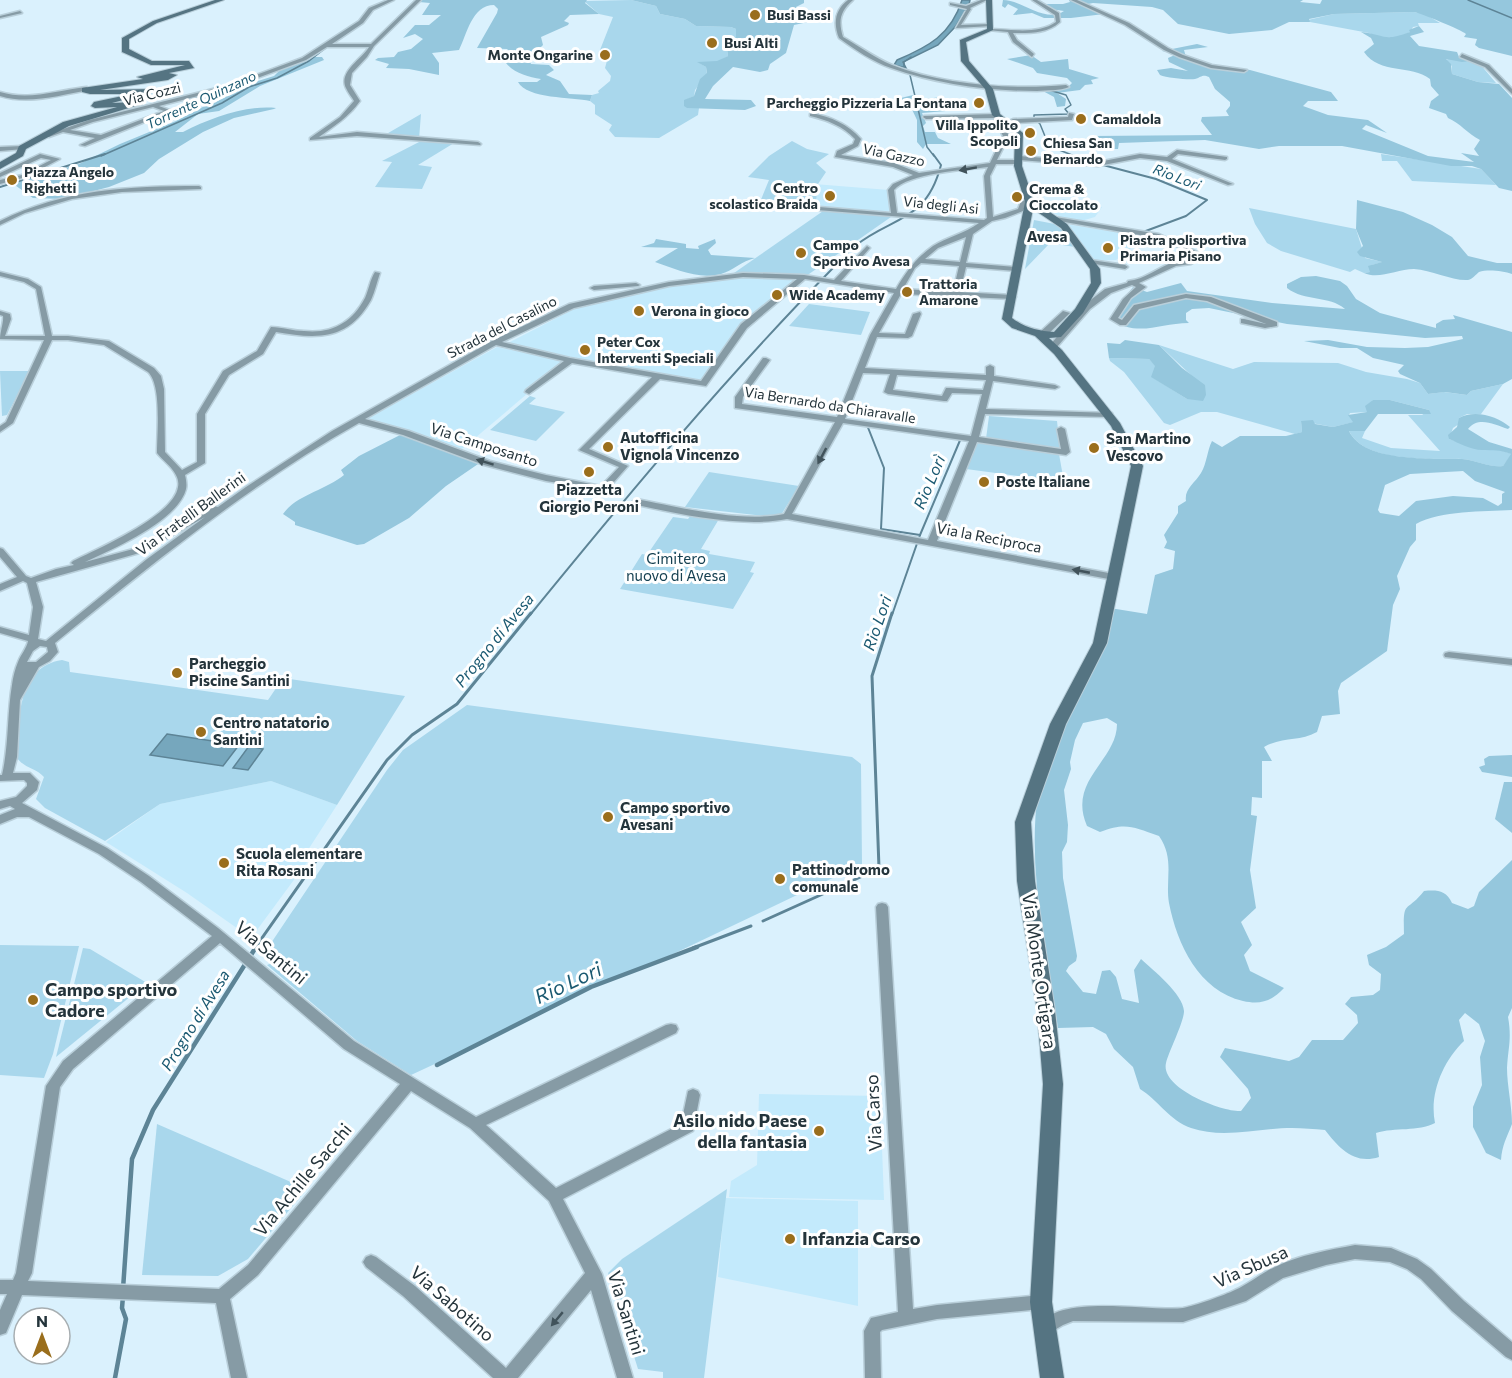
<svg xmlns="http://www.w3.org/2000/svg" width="1512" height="1378" viewBox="0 0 1512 1378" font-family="Commissioner,sans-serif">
  <rect width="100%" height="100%" fill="#daf1fd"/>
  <!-- built -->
  <g fill="#c3eafc">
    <path d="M789 182 889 190 888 198 894 212 762 203Z"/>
    <path d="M1063 199 1102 207 1095 217 1081 221 1062 218 1048 210Z"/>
    <path d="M1066 224 1145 237 1116 260 1091 261Z"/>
    <path d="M747 277 801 279 746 327 702 382 504 345 578 307 672 286Z"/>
    <path d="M497 347 566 361 462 449 367 419Z"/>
    <path d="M271 781 337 805 306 853 310 858 251 938 187 893 106 842 160 804Z"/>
    <path d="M759 1094 880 1096 884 1200 729 1197 731 1181 757 1165Z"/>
    <path d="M725 1198 858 1201V1306L718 1277Z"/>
  </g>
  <!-- green -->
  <g fill="#a9d7ec">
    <path d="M584 1 631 0 656 6 660 14 685 19 696 26 731 27 736 29V41L727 49 728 56 717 62H698L706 67 707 74 695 90 694 96 684 101 687 107 699 108 698 115 659 138 615 137 609 130 612 125 595 114V105L590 101 592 95 599 93 598 91 610 81 611 76 605 68 608 57 600 50 613 17 599 14Z"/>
    <path d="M1414 12 1425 14 1440 23H1418L1419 26 1413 27 1410 32 1400 37 1382 38 1369 33 1310 22 1308 20 1334 14Z"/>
    <path d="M1452 58 1480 64 1496 83 1478 82 1452 74V66L1445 60Z"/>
    <path d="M421 114 419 139 459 140 418 165 432 167 422 189 375 187 392 162 382 161 421 141 383 136Z"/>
    <path d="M792 141 807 149 829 154 816 163 826 172 818 184 816 201 772 200 770 202H760L769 180 748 177 769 156Z"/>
    <path d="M1381 154 1481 169 1496 185 1412 181 1397 161H1382Z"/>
    <path d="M1249 208 1356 229 1365 258 1383 262 1372 265 1370 272 1364 273 1355 269 1350 272 1281 251 1267 243 1255 224Z"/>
    <path d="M826 209 891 217 809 274 734 273Z"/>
    <path d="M1034 220 1060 225 1075 247 1050 243 1025 269Z"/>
    <path d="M809 304 870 312 861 335 789 326Z"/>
    <path d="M1159 345 1233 369 1254 362 1338 363 1366 372 1407 379 1420 383 1428 394 1444 392 1467 395 1471 391 1503 384 1481 414H1467L1459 418V424L1453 428 1449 439 1483 450 1494 448 1512 454 1503 466C1489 468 1476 460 1462 459 1432 458 1365 464 1349 431H1365L1362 438 1391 448 1440 451 1408 415H1422L1429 410 1390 400H1373L1367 412 1350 413 1349 415 1354 422 1333 427 1301 421 1302 432 1295 434 1217 412H1201L1170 425 1164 423 1124 372 1110 361 1109 358 1149 359 1156 366 1152 377 1187 399 1192 376Z"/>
    <path d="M0 371H30L7 415 2 416Z"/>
    <path d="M530 396 536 398 529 404 565 412 536 441 490 430Z"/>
    <path d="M989 416 1057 421 1060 448 986 439Z"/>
    <path d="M977 443 1059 454 1064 482 966 469Z"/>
    <path d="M709 472 799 486 781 515 773 517 685 507Z"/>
    <path d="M691 515 719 519 701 549 710 551 709 554 755 562 750 572 754 573 733 609 620 589 642 554 647 555 673 517 688 519Z"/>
    <path d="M62 660 69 662 70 672 268 700 283 678 405 696 337 805 271 781 160 804 105 841 45 808 36 799 44 777C36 768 24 768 17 758 19 722 16 667 62 660Z"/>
    <path d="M467 705 852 757 861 764 862 864 671 955 591 987 527 1021 411 1075 357 1041 267 965 275 962 263 955 387 770 403 750Z"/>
    <path d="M0 945 79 946 53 1054 44 1078 0 1075Z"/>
    <path d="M83 948 90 949 147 983 56 1057Z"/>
    <path d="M157 1124 307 1189 248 1259 218 1276 142 1275Z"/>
    <path d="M727 1189 704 1378H663V1372L638 1369 608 1273 622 1259Z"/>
  </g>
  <!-- forest -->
  <g fill="#95c7dd" fill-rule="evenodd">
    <path d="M422 0H587L585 3 599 14 570 15 564 21 569 23 568 25 541 37 543 45C538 51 527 55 531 64L549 65 554 70 546 75 560 81 569 94 592 95 590 101C572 97 527 99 518 82H537L541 79C528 77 514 73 506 63L510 52 507 49 477 48 497 13 498 9 494 5C472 5 467 34 459 50L432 53 439 63V75L409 69 386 68 389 64 375 60 378 58 394 57 398 52 411 49 423 39 415 34 403 38 415 25H429L441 15H422L430 3 419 2Z"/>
    <path d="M631 0H804V3L796 7 800 10V18L808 22 794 25 786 53 770 64 768 70 760 72 733 67 713 86 705 99 751 100 756 106 745 110 687 108 684 106V100L694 96 700 79 707 73 706 67 697 62 717 61 728 56 727 49 736 41V29L731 27 696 26 685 19 660 14 656 6Z"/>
    <path d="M1003 0C1022 0 1046 24 1064 11L1050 9 1041 4H1063L1070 2 1069 0H1303L1300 2 1320 4 1322 0H1512V56L1479 48 1475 45 1477 39 1464 37 1466 34C1462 30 1420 13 1414 12L1334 14 1309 19 1310 22H1289L1272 30 1229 34 1178 24 1163 10 1152 7 1093 3 1088 4 1090 9 1104 14 1071 18H1044L1032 13 1013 15 1018 9 1008 4 1005 8 1002 6Z"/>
    <path d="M1419 26 1424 32 1410 36 1419 46 1457 52 1459 57 1471 61 1462 62 1446 59 1451 64 1452 74 1478 82 1499 84 1512 98V191L1499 188 1481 169 1472 166H1451L1342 146H1279L1259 149 1205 140 1119 143 1118 149H1052L1051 147 1093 145 1088 139 1093 136 1212 135 1201 121 1202 117 1229 116 1226 111 1230 106V102L1215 89 1209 77C1202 74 1202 77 1195 79 1189 80 1167 78 1160 75L1157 70 1171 68 1188 71 1169 62 1168 58 1177 54 1162 51 1197 44 1208 47 1184 50 1186 57 1211 65 1250 70 1331 92 1338 101H1308L1303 106 1328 115 1368 120 1387 133 1366 125 1362 129 1428 156 1474 162 1461 153 1479 156 1474 149 1480 140C1468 134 1460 123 1448 118L1446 114 1429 108 1431 101 1439 95 1431 86 1430 79C1411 64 1380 75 1364 52L1374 44 1371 38 1361 32C1387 35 1383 42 1410 32L1409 30Z"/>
    <path d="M1031 55 1041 62 1068 59 1069 69 1099 78 1091 80 1093 84 1085 85 1080 90 1057 93 1066 99 1065 106 1057 107 1054 97 1041 90 1069 86 1072 83 1067 78 1037 73 1033 68 1007 59Z"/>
    <path d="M312 57H322L324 60 260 86 219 111 198 114 175 132H183C211 118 245 105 276 108L274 109 234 118 203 132 159 159 144 173 109 187 63 199 33 198 12 183 79 164 120 144 176 121 245 85 274 76 280 70Z"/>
    <path d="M913 95 925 99 942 97 948 104 935 106 946 111 922 113 926 123 923 126 925 132H935L938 138 951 144H926L923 149 917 142V120L908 101 897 99Z"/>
    <path d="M1357 200 1403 212 1432 225 1452 237 1468 256 1497 263H1512V274C1503 271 1488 269 1479 272 1475 275 1473 279 1468 280 1452 281 1432 270 1414 269 1397 269 1379 280 1364 273L1370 272 1368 266 1382 262 1360 256 1357 252 1363 246 1356 229Z"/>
    <path d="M656 239 686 244V248L699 249 698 246 715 239 716 243 708 250 711 255 755 258C742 261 732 271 721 274 698 280 676 269 655 262L678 248 641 247 654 243Z"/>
    <path d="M1316 276 1340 281 1347 286 1356 299 1380 313 1436 328V324L1443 320 1455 319 1453 315 1512 332V379L1503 384 1471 391 1467 395 1445 392 1428 394 1420 383 1400 374 1398 371 1404 365 1373 358 1357 348H1340L1304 341 1328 340 1367 347 1405 348 1428 347 1463 339 1462 336 1425 338 1287 324 1209 308 1192 309 1186 313V320L1189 323C1159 323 1139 338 1109 319L1133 287 1147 292 1181 283 1187 291 1272 303 1345 309C1329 295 1305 302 1287 288V284L1301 277Z"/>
    <path d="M1125 340 1159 345 1182 368 1205 385 1206 395 1203 401 1187 399 1151 377 1155 366 1149 359 1109 358 1107 343 1120 344Z"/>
    <path d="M1373 400H1390L1429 410 1431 414H1378L1365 431H1349C1364 463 1432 458 1462 459 1476 460 1490 468 1503 466L1511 454C1498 449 1495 451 1482 450 1471 450 1459 443 1449 439L1448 435 1457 427 1459 418C1474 409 1498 416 1510 427L1508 429C1494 424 1478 416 1468 429L1489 442 1512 449V510C1483 512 1441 510 1416 524V540L1410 547 1397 576 1400 589 1393 605 1387 651 1341 683 1338 691 1340 714 1322 716 1317 732C1299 742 1284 736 1264 747L1272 761H1262V798L1252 797 1251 815 1257 816 1250 870 1256 908 1241 922 1252 945 1244 955 1250 971 1284 988C1272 1001 1261 1005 1243 1001 1199 991 1177 944 1169 903 1165 879 1175 859 1159 836 1133 827 1126 822 1100 832L1087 826C1067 780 1117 761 1117 724L1107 718 1083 723 1075 740 1070 762 1071 769 1064 790 1068 825 1067 842 1062 852 1063 878 1077 956 1076 961 1069 966 1066 971 1083 992 1096 994 1102 971 1110 970 1116 977 1122 999 1139 1003 1134 970 1141 959C1153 970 1183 994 1184 1011 1184 1022 1169 1051 1166 1063 1160 1088 1222 1112 1241 1111L1251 1098 1248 1089 1220 1057 1225 1048 1289 1061 1299 1057 1312 1040H1343L1358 1023 1357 1015 1345 1004 1351 997 1373 995 1380 990 1381 974 1369 965 1367 955 1386 947 1404 934C1403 898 1406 914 1424 891 1437 890 1446 890 1452 903L1468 909 1474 906 1479 892 1512 860V1008L1508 1017C1512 1039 1508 1048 1507 1068 1507 1085 1512 1106 1512 1124 1507 1137 1502 1145 1501 1160L1486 1153 1473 1127V1107L1482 1085 1480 1057 1485 1041 1479 1024 1465 1013 1459 1020 1464 1041C1443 1061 1429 1094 1435 1123 1418 1132 1395 1127 1376 1133L1379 1157C1354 1165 1339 1148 1325 1130 1314 1129 1303 1128 1292 1128 1260 1128 1223 1139 1191 1128 1170 1121 1158 1100 1140 1089L1133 1067 1114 1049 1106 1034 1093 1027 1058 1028C1046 951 1027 869 1038 792L1110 608 1147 614 1155 575 1173 569 1175 551 1164 548 1167 542 1164 535 1178 513V506L1186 501C1184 489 1195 483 1201 473 1207 463 1207 451 1212 441L1222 447 1240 436H1286L1302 432 1301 421 1313 420 1315 424 1333 427 1353 422 1348 415 1367 412 1365 406ZM1463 471 1475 481 1505 492 1502 494V503L1498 506 1483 498 1453 496 1416 501 1399 516 1380 513 1378 510 1385 485 1410 474Z"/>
    <path d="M402 434 481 462 446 486 409 518 364 544 357 545 295 525V522L283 514C296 495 326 490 344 475L341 470 359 456Z"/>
    <path d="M1512 755V777L1482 772 1479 767 1485 765 1484 759 1489 756Z"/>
    <path d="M1504 782H1512V833L1495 819Z"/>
  </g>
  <!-- water -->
  <g fill="#76a7bd" stroke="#5d8496" stroke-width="1.5">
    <path d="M962 0H970L969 5 956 26 938 45 903 62 906 68 894 65 897 60C928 47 951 35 962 0Z"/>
    <path d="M167 734 239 745 223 766 150 755Z"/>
    <path d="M249 746 263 749 248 770 233 768Z"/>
  </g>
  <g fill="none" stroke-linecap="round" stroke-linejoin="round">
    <!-- stream-far3 -->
    <g stroke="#5d8496" stroke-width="1.5">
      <path d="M1468 0 1512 18"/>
      <path d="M911 57 904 62V68L910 75 927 147 934 156"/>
      <path d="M1049 90 1066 95 1071 105 1065 109 1069 114 1034 115V118L1040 124 1049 146 1072 155"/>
      <path d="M101 156 222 103 249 87 277 78 309 61 327 47"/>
    </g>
    <!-- stream-far2 -->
    <g stroke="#5d8496" stroke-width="2">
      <path d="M1103 165 1156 179 1207 200 1186 216 1143 232"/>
      <path d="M0 187 105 154"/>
      <path d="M867 425 884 468 881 529 920 535 892 615"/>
      <path d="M920 535 961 438"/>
      <path d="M530 615C627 496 725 378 833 268 840 261 847 252 855 246 892 216 926 223 941 165L933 154"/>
    </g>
    <!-- stream-far1 -->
    <g stroke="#5d8496" stroke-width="3">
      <path d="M879 868 872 676 892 613"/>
      <path d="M763 921 876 870"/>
      <path d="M255 948 387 760 412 735 457 704 531 613"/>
      <path d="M693 948 751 926"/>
    </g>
    <!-- stream -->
    <g stroke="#5d8496" stroke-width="4.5">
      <path d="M437 1065 591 987 697 947"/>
      <path d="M123 1289 132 1159 153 1110 256 947"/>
      <path d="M115 1378 126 1319 122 1308 123 1296"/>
    </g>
    <defs>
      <g id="street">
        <path d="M388 0H394L373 10 363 23 332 44H371L416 0H421L374 46 367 57 352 73 350 85 360 101C349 117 334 126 319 137L357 132 478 142 481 144 480 145 357 136 310 140V138L340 117 354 101C352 97 348 93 346 88 338 72 362 59 369 47H327L306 60 233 87 159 106 172 111 85 146 80 145 95 138 63 132 49 137 46 135 89 120 229 85 302 58 359 21 369 8ZM153 107 164 111 101 135 70 130 93 122Z"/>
        <path d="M848 0H853C840 11 838 21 843 37 859 46 875 58 892 65 943 85 1012 90 1066 85L1069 87C1060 91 1047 90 1037 91 988 91 937 84 891 68 873 62 854 49 839 38 833 23 835 10 848 0Z"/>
        <path d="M981 0H987L970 8 971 9 961 25 990 24 992 26 956 28 967 9 950 5V3L966 6Z"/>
        <path d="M1032 0H1037L1059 13 1060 22C1047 34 1030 33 1013 33L1017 40 1034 54 1032 57 1013 42 1008 32 988 30 990 29C1010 29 1038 35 1056 22L1055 15Z"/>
        <path d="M1071 0H1077L1129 23 1168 48 1183 55 1212 65 1247 70 1244 72 1211 68 1179 57 1164 50 1125 25Z"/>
        <path d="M20 11 22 13 0 18V16Z"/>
        <path d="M1462 54 1489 65 1512 89V94L1485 67 1460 57Z"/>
        <path d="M87 87 89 90C60 95 29 105 0 96V92C30 101 57 90 87 87Z"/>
        <path d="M812 113C831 117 848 124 861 139L858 146 841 155 894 163 919 173 990 163 1003 136 994 118 926 119 923 117 924 116 996 114 999 116 1009 136 997 160H1018L1021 162 1018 164H996L990 176 993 217 1018 209 1021 201 1030 200 1033 202 1026 204 1023 211 1005 218 992 221 973 234 966 263 1016 267 1019 269 1016 271 966 267 960 292 1012 295 1016 297 1012 299 901 294 879 333 905 334 913 314 920 312 921 314 912 336 908 338 877 337 865 368 986 375V367L990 365 994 367V376L1055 385 1059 387 1055 389 993 381 986 409 1112 413V417H1109L985 414 979 437 1061 449 1057 429 1061 427 1065 429 1070 452 1066 455 977 442 937 541 1114 574 1117 575 1119 577 1117 579 1114 580 787 519C743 528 677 514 633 504L632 502 636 499C679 507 741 523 784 514L835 422 735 408V397L763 358H766L770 360 743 397 742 404 837 417 870 335 894 293 805 279 747 328 706 386 660 379 589 449 628 466 606 491 546 481 484 465 403 435 359 423C250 484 152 564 55 643L58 652 50 661 39 667 20 700 17 757 13 773H30L39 782 37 790 22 803 107 848 149 876 218 928 354 1041 476 1117 666 1025 671 1024 676 1025 678 1029 676 1033 486 1125 556 1188 681 1124 688 1091 693 1089 698 1091 700 1095 693 1131 563 1199 602 1274 633 1378H617L591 1290 518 1378H493L403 1296 366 1267 363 1262 366 1257 371 1255 376 1257 415 1286 506 1368 585 1273 549 1201 470 1128 411 1091 258 1275 230 1299 247 1378H231L216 1303 22 1295 6 1333 0 1335V1310L7 1294H0V1280H13L16 1273 46 1086 63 1061 212 936 141 882 99 854 29 817H17L0 824V815L15 809 10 806 0 809V801L16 797 27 786V783L24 780 0 781V775H2C9 745 7 715 12 685 13 677 15 669 18 662 21 654 27 648 28 641L0 633V627L29 635 33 607 27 583 23 581 0 591V584L17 577 0 557V548L3 549 26 576 31 578 56 569 74 565 71 563 73 561C97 549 174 516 178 487 181 473 165 463 157 453 157 433 162 385 148 372L104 345 68 340H52L13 423 0 432V426L6 422 44 340 0 339C0 332 4 321 3 316L0 315V311L10 314 11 319 5 336H45L36 289 24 282 0 276V272L28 279 41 287 52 336H68L109 341 154 368 161 376 164 389 165 452 182 470 197 462V414L223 371 257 351 271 327C282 327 293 331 304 331 331 334 352 323 365 298 369 289 370 280 375 272L380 273C377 282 375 291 371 300 348 341 317 339 276 332L263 354 229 375 205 414V463L185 475C186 479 187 485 186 489 178 521 113 549 85 562L137 548 211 506 218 507 246 487 332 431 492 341 569 304 669 282 743 273 804 275 834 280 867 246 870 248 869 249 841 281 896 289C906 272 916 258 933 246 947 237 964 234 979 223L805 209 804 208 807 206 891 213 888 190 893 184 913 175 893 167 835 157 837 151 853 144 855 139C843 126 827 120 810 116V114ZM988 167 984 176 987 218 984 220 897 213 894 190C908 173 966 170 988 167ZM966 237 960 262 925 259 938 248ZM921 263 959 266 953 292 903 289 915 268ZM743 277 797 279 741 324 701 381 570 358 502 342 574 308 669 286ZM496 345 564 361 526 390 525 392 529 394 572 363 652 377 579 450 619 467 601 486 546 475 490 461 409 431 365 419ZM863 373 890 374 884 392 888 394 944 401H947L952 393 982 394 971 436 845 419ZM897 375 986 380 983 390 949 388H946L942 396 893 390ZM843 423 969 441 928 540 792 514ZM205 517 147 559 46 641 38 639 43 607 36 582 143 552ZM40 646 47 647 48 652 36 662H27L33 651ZM220 943 344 1049 400 1084 248 1265 219 1289 28 1281 32 1273 60 1087 73 1069Z"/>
        <path d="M1069 113 1074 114 1072 120 1015 123 1013 127 1008 126 1011 120 1013 119 1068 117Z"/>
        <path d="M22 146 24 147V149L0 151V147Z"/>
        <path d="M1177 150 1227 157V159L1225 160 1178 154 1172 159 1233 184 1228 185 1167 161 1140 158 1098 166 1019 160 1016 158 1019 156 1098 162 1140 154 1167 157Z"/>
        <path d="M40 154 60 159 26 177 0 184V180L22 175 51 160 41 158 0 177V173Z"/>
        <path d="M199 186 201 187V189L122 192 72 199 25 213 0 225V221C65 189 128 186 199 186Z"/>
        <path d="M1055 217 1159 234 1200 253 1195 254 1157 238 1053 220V218Z"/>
        <path d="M1198 256 1203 257 1191 264 1176 266 1139 283 1146 287 1131 298 1118 318 1122 320 1134 305 1186 294 1211 297 1277 322V326L1265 328 1241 323V319H1244L1266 324 1207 301 1186 298 1139 309 1126 325H1120L1110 319 1123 299 1136 287 1132 285 1111 293 1090 309 1057 347 1050 345 1084 305 1105 289 1127 283 1128 281C1145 280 1158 267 1174 262 1183 260 1189 260 1198 256Z"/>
        <path d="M1091 260 1125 265 1128 267 1125 269 1089 263V261Z"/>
        <path d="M636 283 640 285 638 286 594 290 590 288 594 286Z"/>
        <path d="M1063 311 1070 313 1045 337H1039V333Z"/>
        <path d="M1449 652 1512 659V665L1445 657 1444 655 1445 653Z"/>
        <path d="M882 903 886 904 888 907 913 1309 937 1305 1041 1295 1047 1297 1049 1302 1047 1307 1041 1309 937 1319 882 1330 880 1332 881 1378H865L864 1331 871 1318 898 1312 876 907 878 904Z"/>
        <path d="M1355 1245 1391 1248 1417 1259 1431 1269 1464 1301 1512 1342V1360L1506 1357 1452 1311 1421 1279 1407 1269 1390 1262 1355 1259 1326 1265 1283 1278 1246 1301 1183 1322 1073 1321 1063 1325 1046 1335 1040 1333 1038 1328C1054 1292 1149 1312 1183 1308 1194 1306 1225 1295 1235 1290 1249 1284 1261 1273 1275 1267 1299 1255 1329 1250 1355 1245Z"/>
      </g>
      <g id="secondary">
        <path d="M215 0H224L157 23 129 39V49L152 61H189L194 68 169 73 177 75 168 80 100 90 153 89 157 91 112 103 138 102 142 104 69 126 26 149 23 156 0 169V162L16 153 19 146 63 122 117 107 95 108 91 106 94 102 132 94H90L82 92V88L143 79 137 77 185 65H151L122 52V38L153 21Z"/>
        <path d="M986 0H992L993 30 966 42 969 61 993 89 1000 114 1023 133 1022 166 1034 201 1067 224 1100 269 1101 283 1083 313 1061 337 1049 338 1062 350 1120 423 1143 466 1107 643 1066 724 1031 822 1035 881 1055 1011 1063 1084 1052 1302 1064 1378H1040L1030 1302 1043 1084 1037 1011 1017 881 1015 822 1050 724 1093 643 1131 466 1111 426 1054 354 1035 336 1012 328 1002 319 1025 202 1014 166 1015 134 992 115 985 89 961 61 960 40 987 29ZM1033 209 1061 228 1090 269 1091 283 1075 309 1054 332C1039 331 1025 328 1012 318Z"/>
      </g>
    </defs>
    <!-- street casing -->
    <use href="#street" stroke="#b9cfda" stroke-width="3"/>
    <!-- secondary casing -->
    <use href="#secondary" stroke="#b9cfda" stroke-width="2"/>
    <!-- street -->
    <use href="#street" fill="#869ba5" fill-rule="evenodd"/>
    <!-- secondary -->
    <use href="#secondary" fill="#557482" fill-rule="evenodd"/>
  </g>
  <!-- one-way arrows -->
  <defs><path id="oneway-solid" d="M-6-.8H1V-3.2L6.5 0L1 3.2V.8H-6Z" transform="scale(1.5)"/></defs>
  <g fill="#41535b">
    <use href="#oneway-solid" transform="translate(968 169) rotate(170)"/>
    <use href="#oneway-solid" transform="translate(822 456) rotate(118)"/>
    <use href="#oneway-solid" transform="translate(485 462) rotate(-163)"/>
    <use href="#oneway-solid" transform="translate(1081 571) rotate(-169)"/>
    <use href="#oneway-solid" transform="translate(557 1319) rotate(130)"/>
  </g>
  <!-- markers -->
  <g fill="#9a6e1c" stroke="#fff" stroke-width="2">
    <circle cx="755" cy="15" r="6"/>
    <circle cx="712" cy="43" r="6"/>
    <circle cx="605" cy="55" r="6"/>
    <circle cx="979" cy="103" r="6"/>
    <circle cx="1081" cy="119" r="6"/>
    <circle cx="1030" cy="133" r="6"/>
    <circle cx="1031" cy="151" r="6"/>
    <circle cx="12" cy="180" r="6"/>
    <circle cx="830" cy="196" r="6"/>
    <circle cx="1017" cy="197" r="6"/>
    <circle cx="1108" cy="248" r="6"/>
    <circle cx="801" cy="253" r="6"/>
    <circle cx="907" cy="292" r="6"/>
    <circle cx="777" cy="295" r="6"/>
    <circle cx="639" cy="311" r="6"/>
    <circle cx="585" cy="350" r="6"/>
    <circle cx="608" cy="447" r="6"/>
    <circle cx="1094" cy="448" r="6"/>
    <circle cx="589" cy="472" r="6"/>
    <circle cx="984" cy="482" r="6"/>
    <circle cx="177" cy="673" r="6"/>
    <circle cx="201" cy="732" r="6"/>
    <circle cx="608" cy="817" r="6"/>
    <circle cx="224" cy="863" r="6"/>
    <circle cx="780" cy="879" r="6"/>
    <circle cx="33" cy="1000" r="6"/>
    <circle cx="819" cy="1131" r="6"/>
    <circle cx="790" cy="1239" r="6"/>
  </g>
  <g text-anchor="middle" stroke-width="6" stroke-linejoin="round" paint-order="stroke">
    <!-- far-poi labels -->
    <g font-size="14" font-weight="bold" fill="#24343b" stroke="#fff" text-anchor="start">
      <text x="767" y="20">Busi Bassi</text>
      <text x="724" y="48">Busi Alti</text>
      <text x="593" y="60" text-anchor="end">Monte Ongarine</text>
      <text x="967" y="108" text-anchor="end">Parcheggio Pizzeria La Fontana</text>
      <text x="1093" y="124">Camaldola</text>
      <text x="1018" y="130" text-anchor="end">Villa Ippolito<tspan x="1018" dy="16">Scopoli</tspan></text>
      <text x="1043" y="148">Chiesa San<tspan x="1043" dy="16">Bernardo</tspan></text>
      <text x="24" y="177">Piazza Angelo<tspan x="24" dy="16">Righetti</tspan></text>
      <text x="818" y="193" text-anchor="end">Centro<tspan x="818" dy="16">scolastico Braida</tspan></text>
      <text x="1029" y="194">Crema &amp;<tspan x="1029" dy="16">Cioccolato</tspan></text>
      <text x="1120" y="245">Piastra polisportiva<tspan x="1120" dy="16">Primaria Pisano</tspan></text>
      <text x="813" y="250">Campo<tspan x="813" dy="16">Sportivo Avesa</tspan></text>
      <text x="919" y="289">Trattoria<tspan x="919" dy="16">Amarone</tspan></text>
      <text x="789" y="300">Wide Academy</text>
      <text x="651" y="316">Verona in gioco</text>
      <text x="597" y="347">Peter Cox<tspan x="597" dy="16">Interventi Speciali</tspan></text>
    </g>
    <!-- far-street labels -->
    <g font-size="14" fill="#24343b" stroke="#fff">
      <text transform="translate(152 94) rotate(-14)" y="5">Via Cozzi</text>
      <text transform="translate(894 155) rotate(12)" y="5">Via Gazzo</text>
      <text transform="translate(941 205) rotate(6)" y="5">Via degli Asi</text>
      <text transform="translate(502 327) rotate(-27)" y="5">Strada del Casalino</text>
      <text transform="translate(830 405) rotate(9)" y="5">Via Bernardo da Chiaravalle</text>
    </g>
    <!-- far-water labels -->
    <g font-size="14" font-style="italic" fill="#1a5971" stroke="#fff">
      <text transform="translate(201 100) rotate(-25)" y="5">Torrente Quinzano</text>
      <text transform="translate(1177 177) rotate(21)" y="5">Rio Lori</text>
    </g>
    <!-- far-quarter labels -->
    <g font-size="15" font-weight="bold" fill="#24343b" stroke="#fff">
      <text x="1047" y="242">Avesa</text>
    </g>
    <!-- poi labels -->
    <g font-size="15" font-weight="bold" fill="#24343b" stroke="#fff" text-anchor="start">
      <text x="620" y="443">Autofficina<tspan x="620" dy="17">Vignola Vincenzo</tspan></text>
      <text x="1106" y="444">San Martino<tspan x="1106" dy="17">Vescovo</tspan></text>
      <text x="996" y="487">Poste Italiane</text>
      <text x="589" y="495" text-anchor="middle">Piazzetta<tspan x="589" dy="17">Giorgio Peroni</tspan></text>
      <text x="189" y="669">Parcheggio<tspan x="189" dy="17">Piscine Santini</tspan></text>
      <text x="213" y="728">Centro natatorio<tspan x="213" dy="17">Santini</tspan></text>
      <text x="620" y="813">Campo sportivo<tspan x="620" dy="17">Avesani</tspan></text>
      <text x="236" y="859">Scuola elementare<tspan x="236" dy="17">Rita Rosani</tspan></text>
      <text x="792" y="875">Pattinodromo<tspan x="792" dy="17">comunale</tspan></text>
    </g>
    <!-- street labels -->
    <g font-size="15" fill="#24343b" stroke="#fff">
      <text transform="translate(484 445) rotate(18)" y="5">Via Camposanto</text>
      <text transform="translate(191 514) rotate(-36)" y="5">Via Fratelli Ballerini</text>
      <text transform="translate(989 538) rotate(11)" y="5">Via la Reciproca</text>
    </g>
    <!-- park labels -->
    <g font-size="15" fill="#154051" stroke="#fff">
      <text x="676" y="564">Cimitero<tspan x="676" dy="17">nuovo di Avesa</tspan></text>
    </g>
    <!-- water labels -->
    <g font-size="16" font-style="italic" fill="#1a5971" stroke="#fff">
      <text transform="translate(929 482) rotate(-67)" y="6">Rio Lorì</text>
      <text transform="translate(877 623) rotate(-71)" y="6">Rio Lori</text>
      <text transform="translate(494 640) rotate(-51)" y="6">Progno di Avesa</text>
      <text transform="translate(195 1020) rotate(-58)" y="6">Progno di Avesa</text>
    </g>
    <!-- near-street labels -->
    <g font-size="18" fill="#24343b" stroke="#fff">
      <text transform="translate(271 953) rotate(40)" y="6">Via Santini</text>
      <text transform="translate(1039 971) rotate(82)" y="6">Via Monte Ortigara</text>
      <text transform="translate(874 1113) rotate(-93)" y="6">Via Carso</text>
      <text transform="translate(303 1180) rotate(-50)" y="6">Via Achille Sacchi</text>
      <text transform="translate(1251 1267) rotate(-24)" y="6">Via Sbusa</text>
      <text transform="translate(452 1304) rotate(41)" y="6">Via Sabotino</text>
      <text transform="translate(626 1313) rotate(73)" y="6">Via Santini</text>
    </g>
    <!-- near-poi labels -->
    <g font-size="18" font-weight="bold" fill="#24343b" stroke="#fff" text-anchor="start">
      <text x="45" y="996">Campo sportivo<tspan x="45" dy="21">Cadore</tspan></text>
      <text x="807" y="1127" text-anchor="end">Asilo nido Paese<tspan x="807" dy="21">della fantasia</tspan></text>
      <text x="802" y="1245">Infanzia Carso</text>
    </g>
    <!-- near-water labels -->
    <g font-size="20" font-style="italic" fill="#1a5971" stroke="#fff">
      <text transform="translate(568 983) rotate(-25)" y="7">Rio Lori</text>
    </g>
  </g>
  <!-- north arrow -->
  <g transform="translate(42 1336)"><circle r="28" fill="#ffffff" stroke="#a7aeb1" stroke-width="1.5"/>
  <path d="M0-4.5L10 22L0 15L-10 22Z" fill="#9a6e1c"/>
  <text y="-9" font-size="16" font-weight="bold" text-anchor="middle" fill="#24343b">N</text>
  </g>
</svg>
